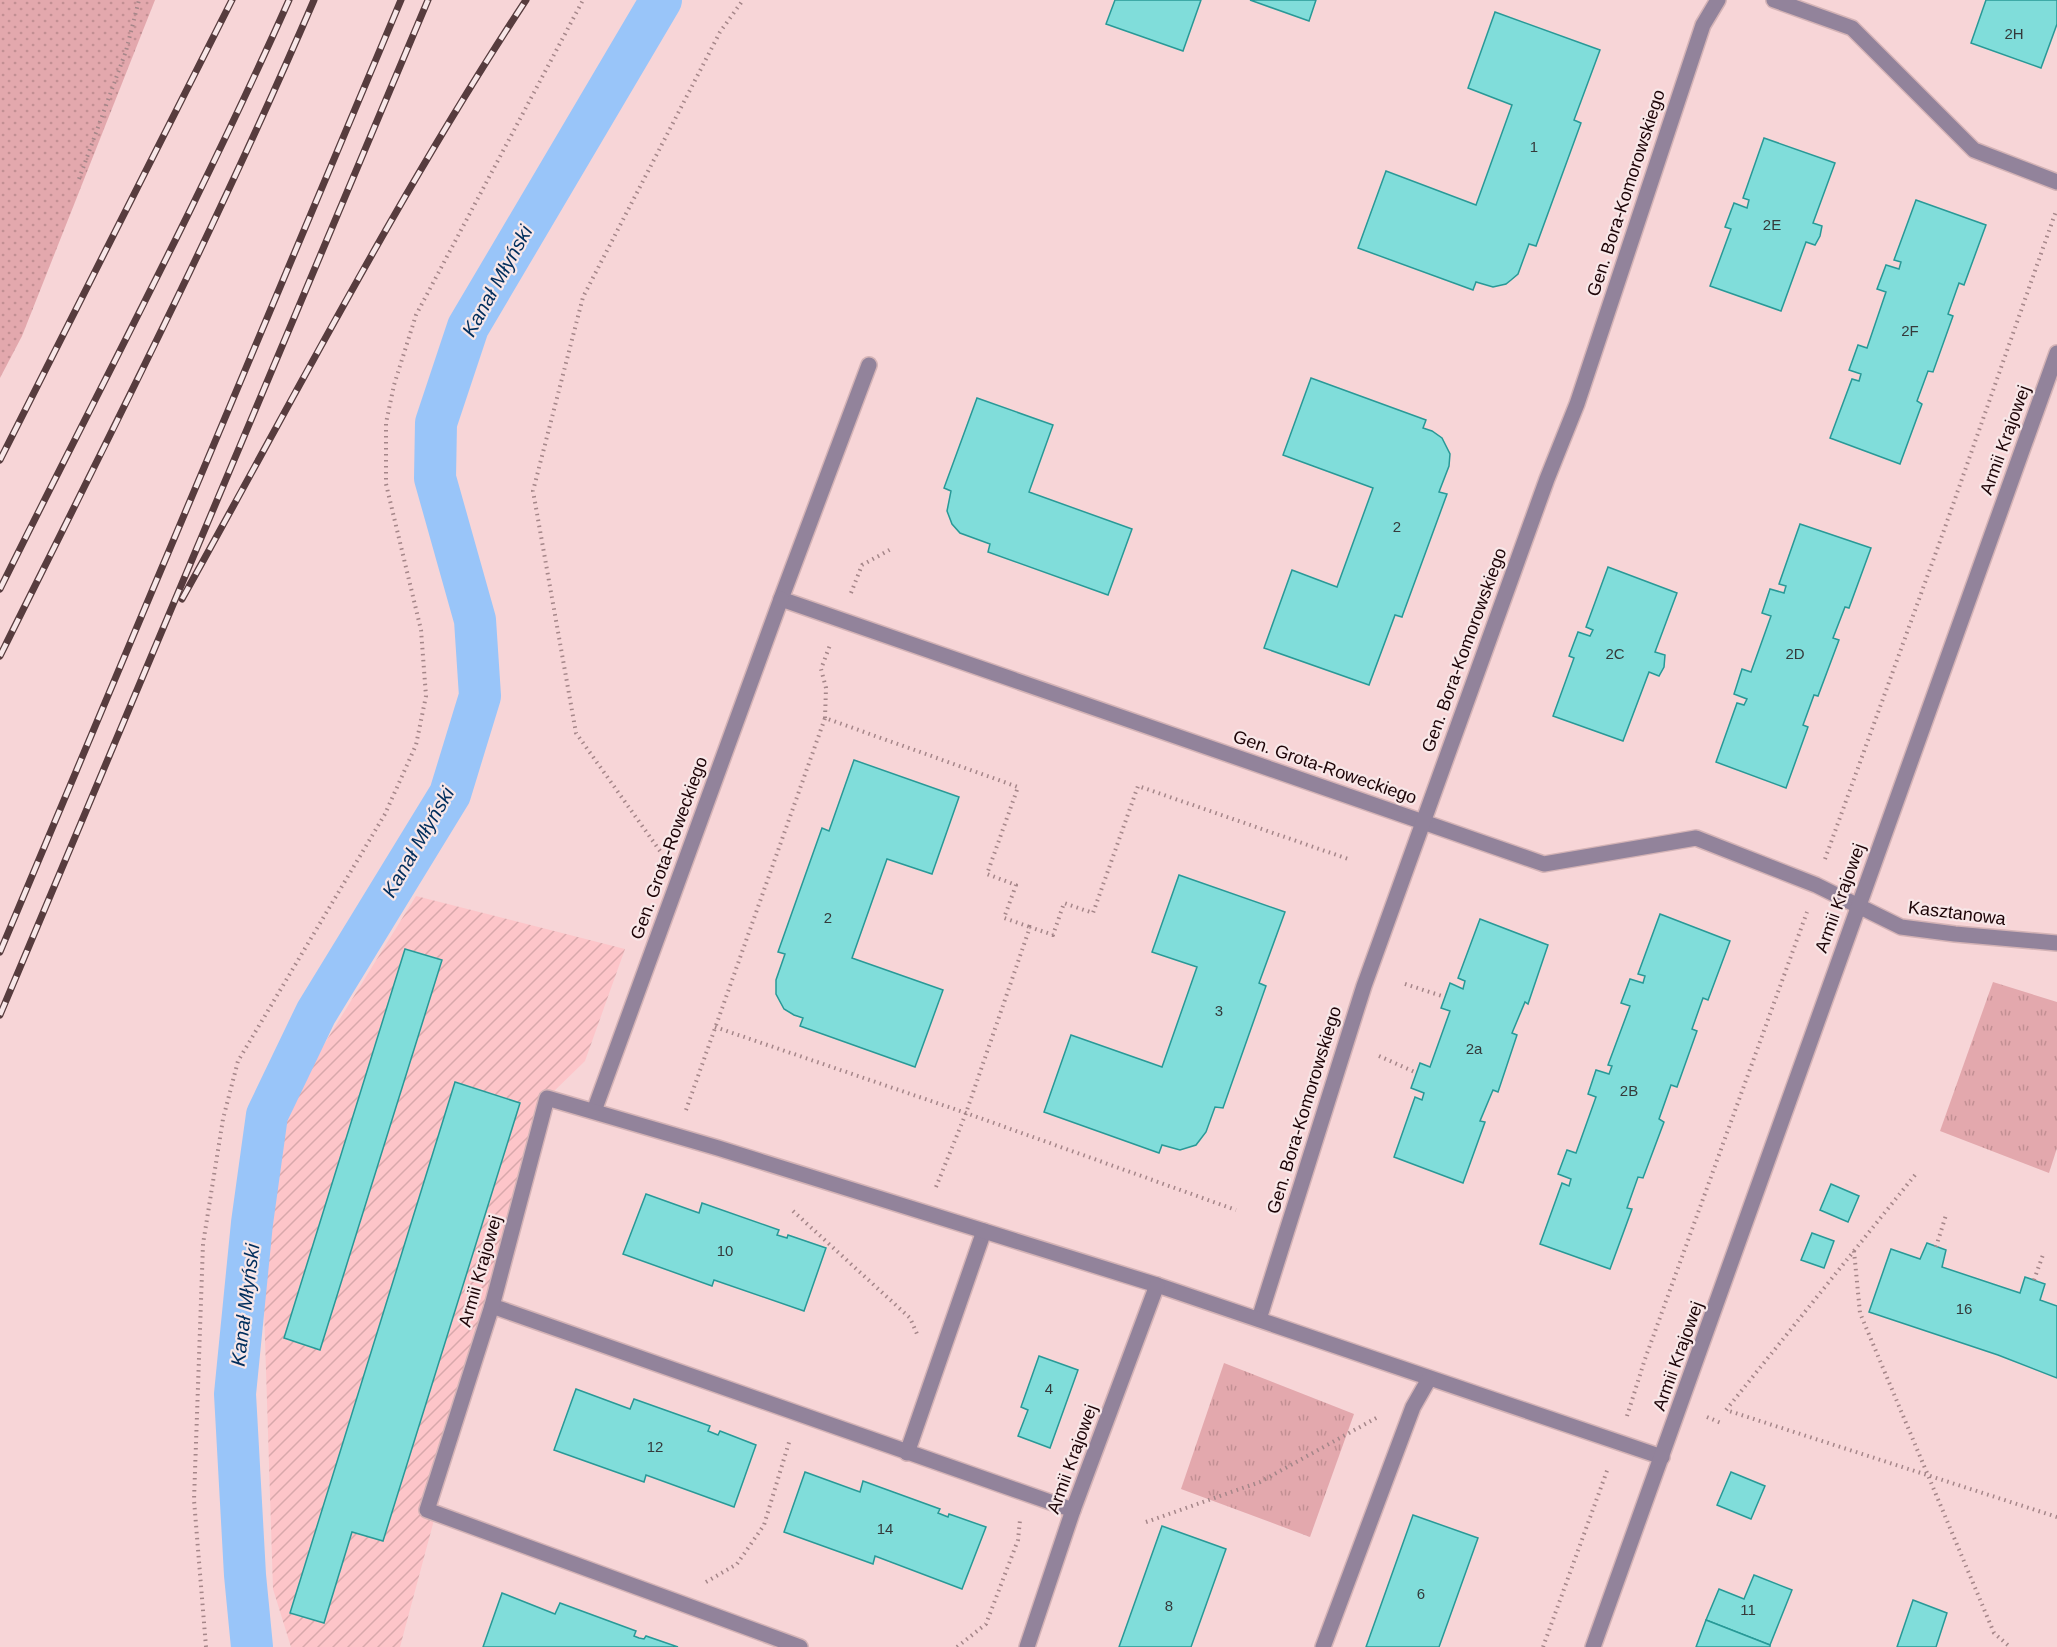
<svg xmlns="http://www.w3.org/2000/svg" width="2057" height="1647" viewBox="0 0 2057 1647" font-family="Helvetica,sans-serif">
  <defs>
    <pattern id="industrial-furrows" width="10" height="10" patternUnits="userSpaceOnUse" patternTransform="scale(1.5)"><rect width="10" height="10" fill="#fdc5c9"/><path d="M-1 1l2-2M0 10L10 0M9 11l2-2" fill="none" stroke="#d8a8ab"/></pattern>
    <pattern id="grass-dots" width="8" height="8" patternUnits="userSpaceOnUse" patternTransform="scale(1.5)"><rect width="8" height="8" fill="#e3a8ad"/><path d="M2 2h.1M6 6h.1" fill="none" stroke="#c28f93" stroke-width="1.8" stroke-linecap="round"/></pattern>
    <pattern id="park-tufts" width="24" height="20" patternUnits="userSpaceOnUse" patternTransform="scale(1.5)"><rect width="24" height="20" fill="#e3a8ad"/><path d="M3 7l-1-3M5 7V3M7 7l1-3M15 17l-1-3M17 17v-4M19 17l1-3" fill="none" stroke="#c28f93"/></pattern>
  </defs>
  <rect width="100%" height="100%" fill="#f7d5d7"/>
  <!-- industrial -->
  <path fill="url(#industrial-furrows)" d="M416 896 625 949 585 1061 547 1098 400 1647H291L273 1589 261 1214 292 1096Z"/>
  <!-- grass -->
  <path fill="url(#grass-dots)" d="M0 0H155L22 336 0 378Z"/>
  <!-- park -->
  <g fill="url(#park-tufts)">
    <path d="M1993 982 2057 1002V1148L2049 1173 1940 1131Z"/>
    <path d="M1224 1363 1354 1414 1310 1537 1181 1489Z"/>
  </g>
  <g fill="none" stroke-linecap="round" stroke-linejoin="round">
    <!-- canal -->
    <path stroke="#99c5f9" stroke-width="42" d="M252 1647 245 1575 235 1394 252 1223 267 1115 316 1013 450 794 480 696 475 620 435 478 436 423 468 327 661 0"/>
  </g>
  <!-- building -->
  <g fill="#80ddda" stroke="#289997" stroke-width="1.5">
    <path d="M1115 0H1201L1183 51 1106 24Z"/>
    <path d="M1250 0H1316L1309 21Z"/>
    <path d="M1986 0H2057V24L2041 68 1971 43Z"/>
    <path d="M1495 12 1600 50 1574 120 1581 123 1536 246 1529 244 1518 274 1511 280 1506 284 1493 287 1476 282 1473 290 1358 248 1386 171 1476 205 1512 105 1468 88Z"/>
    <path d="M1764 138 1835 163 1813 223 1822 226 1820 236 1815 245 1806 242 1781 311 1710 286 1731 229 1725 227 1734 203 1747 208 1749 200 1743 198Z"/>
    <path d="M1916 200 1986 225 1964 285 1959 283 1948 314 1953 316 1933 372 1928 371 1917 401 1922 404 1900 464 1830 438 1852 379 1859 381 1861 374 1849 370 1858 345 1867 348 1886 292 1877 289 1886 265 1899 269 1901 262 1894 260Z"/>
    <path d="M1311 378 1426 420 1423 428 1432 431 1442 438 1450 454 1449 466 1439 492 1447 494 1403 614 1402 617 1395 615 1369 685 1264 648 1292 570 1337 587 1373 488 1283 455Z"/>
    <path d="M977 398 1053 425 1029 492 1132 529 1108 595 988 552 990 544 960 533 952 524 947 511 951 491 944 488Z"/>
    <path d="M1800 524 1871 548 1849 608 1845 607 1833 638 1839 640 1818 696 1814 695 1803 725 1808 727 1786 788 1716 762 1737 703 1744 705 1747 699 1734 694 1742 669 1751 672 1771 616 1762 613 1770 589 1784 593 1786 586 1779 584Z"/>
    <path d="M1608 567 1677 593 1655 652 1665 655 1664 667 1659 676 1649 672 1623 741 1553 716 1574 658 1569 656 1578 632 1590 636 1593 630 1586 627Z"/>
    <path d="M854 760 959 797 932 874 887 859 852 958 943 990 915 1067 800 1026 803 1018 794 1015 784 1009 776 994V980L785 954 778 952 822 828 829 831Z"/>
    <path d="M1179 875 1285 912 1259 983 1266 986 1223 1108 1215 1107 1206 1132 1196 1145 1180 1150 1162 1145 1159 1153 1044 1112 1071 1035 1162 1067 1197 967 1152 952Z"/>
    <path d="M1660 914 1730 941 1708 1000 1703 998 1692 1029 1697 1031 1677 1087 1671 1085 1659 1119 1664 1122 1643 1178 1638 1177 1627 1208 1632 1209 1610 1269 1540 1244 1562 1183 1569 1186 1571 1179 1558 1174 1567 1150 1576 1153 1596 1097 1588 1094 1596 1070 1609 1074 1612 1066 1608 1065 1630 1006 1621 1003 1630 979 1643 983 1645 976 1638 974Z"/>
    <path d="M1480 919 1548 945 1528 1004 1525 1002 1512 1033 1517 1035 1498 1092 1493 1090 1480 1121 1485 1122 1463 1183 1394 1157 1415 1097 1422 1100 1424 1093 1411 1088 1420 1063 1430 1067 1450 1011 1441 1008 1450 983 1463 989 1465 981 1458 978Z"/>
    <path d="M405 949 442 960 320 1350 284 1338Z"/>
    <path d="M455 1082 520 1103 383 1541 352 1532 324 1623 290 1613Z"/>
    <path d="M1831 1184 1859 1196 1848 1222 1820 1210Z"/>
    <path d="M646 1194 699 1213 702 1203 779 1230 777 1235 787 1238 788 1235 826 1248 804 1311 714 1280 712 1286 623 1254Z"/>
    <path d="M1812 1233 1834 1241 1824 1268 1801 1260Z"/>
    <path d="M1927 1243 1946 1250 1942 1267 2020 1293 2025 1277 2045 1284 2040 1300 2057 1306V1378L1998 1355 1869 1312 1891 1249 1920 1259Z"/>
    <path d="M1039 1356 1078 1370 1050 1448 1018 1436 1028 1410 1021 1407Z"/>
    <path d="M576 1389 630 1409 634 1399 710 1426 708 1431 718 1435 720 1431 756 1445 734 1507 646 1475 644 1482 554 1450Z"/>
    <path d="M805 1472 860 1492 863 1481 940 1509 938 1513 948 1517 949 1514 986 1527 962 1589 875 1556 873 1564 784 1532Z"/>
    <path d="M1731 1472 1765 1486 1751 1519 1717 1505Z"/>
    <path d="M1413 1515 1478 1538 1439 1647H1366Z"/>
    <path d="M1162 1526 1226 1549 1191 1647H1119Z"/>
    <path d="M1754 1575 1792 1590 1770 1645 1706 1620 1719 1589 1744 1599Z"/>
    <path d="M502 1593 555 1614 560 1603 636 1631 634 1636 639 1638 644 1639 646 1636 678 1647H483Z"/>
    <path d="M1913 1600 1947 1613 1936 1647H1897Z"/>
    <path d="M1706 1620 1770 1645V1647H1696Z"/>
  </g>
  <g fill="none" stroke-linecap="round" stroke-linejoin="round">
    <defs>
      <g id="minor">
        <path d="M1774 0 1852 28 1974 150 2057 182"/>
        <path d="M869 365 781 599 1544 864 1696 838 1816 885 1901 927 1955 934 2057 943"/>
        <path d="M594 1111 781 599"/>
        <path d="M492 1306 1073 1510"/>
        <path d="M1259 1319 1364 986 1547 479 1577 404 1703 25 1718 0"/>
        <path d="M907 1453 984 1231"/>
        <path d="M800 1647 427 1510 492 1306 547 1098 718 1148 1157 1285 1662 1457"/>
        <path d="M1027 1647 1073 1510 1157 1285"/>
        <path d="M1323 1647 1413 1407 1429 1379"/>
      </g>
      <path id="tertiary" d="M1593 1647 2057 353"/>
    </defs>
    <!-- minor casing -->
    <use href="#minor" stroke="#d4b3b6" stroke-width="18"/>
    <!-- tertiary casing -->
    <use href="#tertiary" stroke="#d4b3b6" stroke-width="18"/>
    <!-- path -->
    <g stroke="#a58689" stroke-width="4" stroke-dasharray="1.5 4.5" stroke-linecap="butt">
      <path d="M79 179 126 51 139 0"/>
      <path d="M851 593 862 565 893 548"/>
      <path d="M825 718 826 688 821 669 830 645"/>
      <path d="M660 851 576 733 533 491 583 297 720 32 743 0"/>
      <path d="M1825 859 1943 533 2056 211"/>
      <path d="M1405 984 1445 997"/>
      <path d="M715 1027 966 1113 1236 1210"/>
      <path d="M1379 1056 1417 1073"/>
      <path d="M686 1110 825 718 1018 787 987 874 1016 885 1004 918 1030 927"/>
      <path d="M1915 1175 1726 1410 2057 1517"/>
      <path d="M936 1187 966 1113 1030 927 1053 935 1064 903 1093 913 1138 786 1351 860"/>
      <path d="M793 1211 910 1318 917 1334"/>
      <path d="M1936 1247 1946 1215"/>
      <path d="M1854 1251 1860 1313 1994 1633 2010 1647"/>
      <path d="M2034 1280 2044 1252"/>
      <path d="M1627 1416 1645 1359 1807 912"/>
      <path d="M1707 1417 1721 1423"/>
      <path d="M1146 1522 1260 1482 1378 1417"/>
      <path d="M706 1582 737 1564 764 1525 790 1439"/>
      <path d="M206 1647 194 1500 203 1244 223 1119 238 1061 385 814 416 745 426 696 421 630 386 484V423L394 385 416 315 583 0"/>
      <path d="M957 1647 986 1624 1018 1540 1020 1520"/>
      <path d="M1543 1647 1608 1468"/>
    </g>
    <!-- minor -->
    <use href="#minor" stroke="#92839b" stroke-width="15"/>
    <!-- tertiary -->
    <use href="#tertiary" stroke="#92839b" stroke-width="15"/>
    <defs>
      <g id="rail">
        <path d="M0 460 232 0"/>
        <path d="M0 589C97 393 200 200 289 0"/>
        <path d="M182 599C294 398 399 193 526 0"/>
        <path d="M0 656C108 439 218 223 314 0"/>
        <path d="M0 952 401 0"/>
        <path d="M0 1015 428 0"/>
      </g>
    </defs>
    <!-- rail casing -->
    <use href="#rail" stroke="#573c3e" stroke-width="7"/>
    <!-- rail -->
    <use href="#rail" stroke="#f8e7e8" stroke-width="4.5" stroke-dasharray="14" stroke-linecap="butt"/>
  </g>
  <g text-anchor="middle" stroke-width="4.5" stroke-linejoin="round" paint-order="stroke">
    <!-- number labels -->
    <g font-size="15" fill="#353a3b">
      <text x="2014" y="39">2H</text>
      <text x="1534" y="152">1</text>
      <text x="1772" y="230">2E</text>
      <text x="1910" y="336">2F</text>
      <text x="1397" y="532">2</text>
      <text x="1615" y="659">2C</text>
      <text x="1795" y="659">2D</text>
      <text x="828" y="923">2</text>
      <text x="1219" y="1016">3</text>
      <text x="1474" y="1054">2a</text>
      <text x="1629" y="1096">2B</text>
      <text x="725" y="1256">10</text>
      <text x="1964" y="1314">16</text>
      <text x="1049" y="1394">4</text>
      <text x="655" y="1452">12</text>
      <text x="885" y="1534">14</text>
      <text x="1421" y="1599">6</text>
      <text x="1169" y="1611">8</text>
      <text x="1748" y="1615">11</text>
    </g>
    <!-- street labels -->
    <g font-size="18" fill="#1c0306" stroke="#f8e7e8">
      <text transform="translate(1626 193) rotate(-72)" y="6">Gen. Bora-Komorowskiego</text>
      <text transform="translate(2005 440) rotate(-70)" y="6">Armii Krajowej</text>
      <text transform="translate(1464 650) rotate(-70)" y="6">Gen. Bora-Komorowskiego</text>
      <text transform="translate(1325 767) rotate(19)" y="6">Gen. Grota-Roweckiego</text>
      <text transform="translate(669 848) rotate(-70)" y="6">Gen. Grota-Roweckiego</text>
      <text transform="translate(1840 898) rotate(-70)" y="6">Armii Krajowej</text>
      <text transform="translate(1957 913) rotate(7)" y="6">Kasztanowa</text>
      <text transform="translate(1304 1110) rotate(-73)" y="6">Gen. Bora-Komorowskiego</text>
      <text transform="translate(480 1271) rotate(-74)" y="6">Armii Krajowej</text>
      <text transform="translate(1678 1356) rotate(-70)" y="6">Armii Krajowej</text>
      <text transform="translate(1072 1459) rotate(-70)" y="6">Armii Krajowej</text>
    </g>
    <!-- water labels -->
    <g font-size="20" font-style="italic" fill="#002e5d" stroke="#f8e7e8">
      <text transform="translate(497 281) rotate(-61)" y="7">Kanał Młyński</text>
      <text transform="translate(418 842) rotate(-60)" y="7">Kanał Młyński</text>
      <text transform="translate(245 1305) rotate(-83)" y="7">Kanał Młyński</text>
    </g>
  </g>
</svg>
